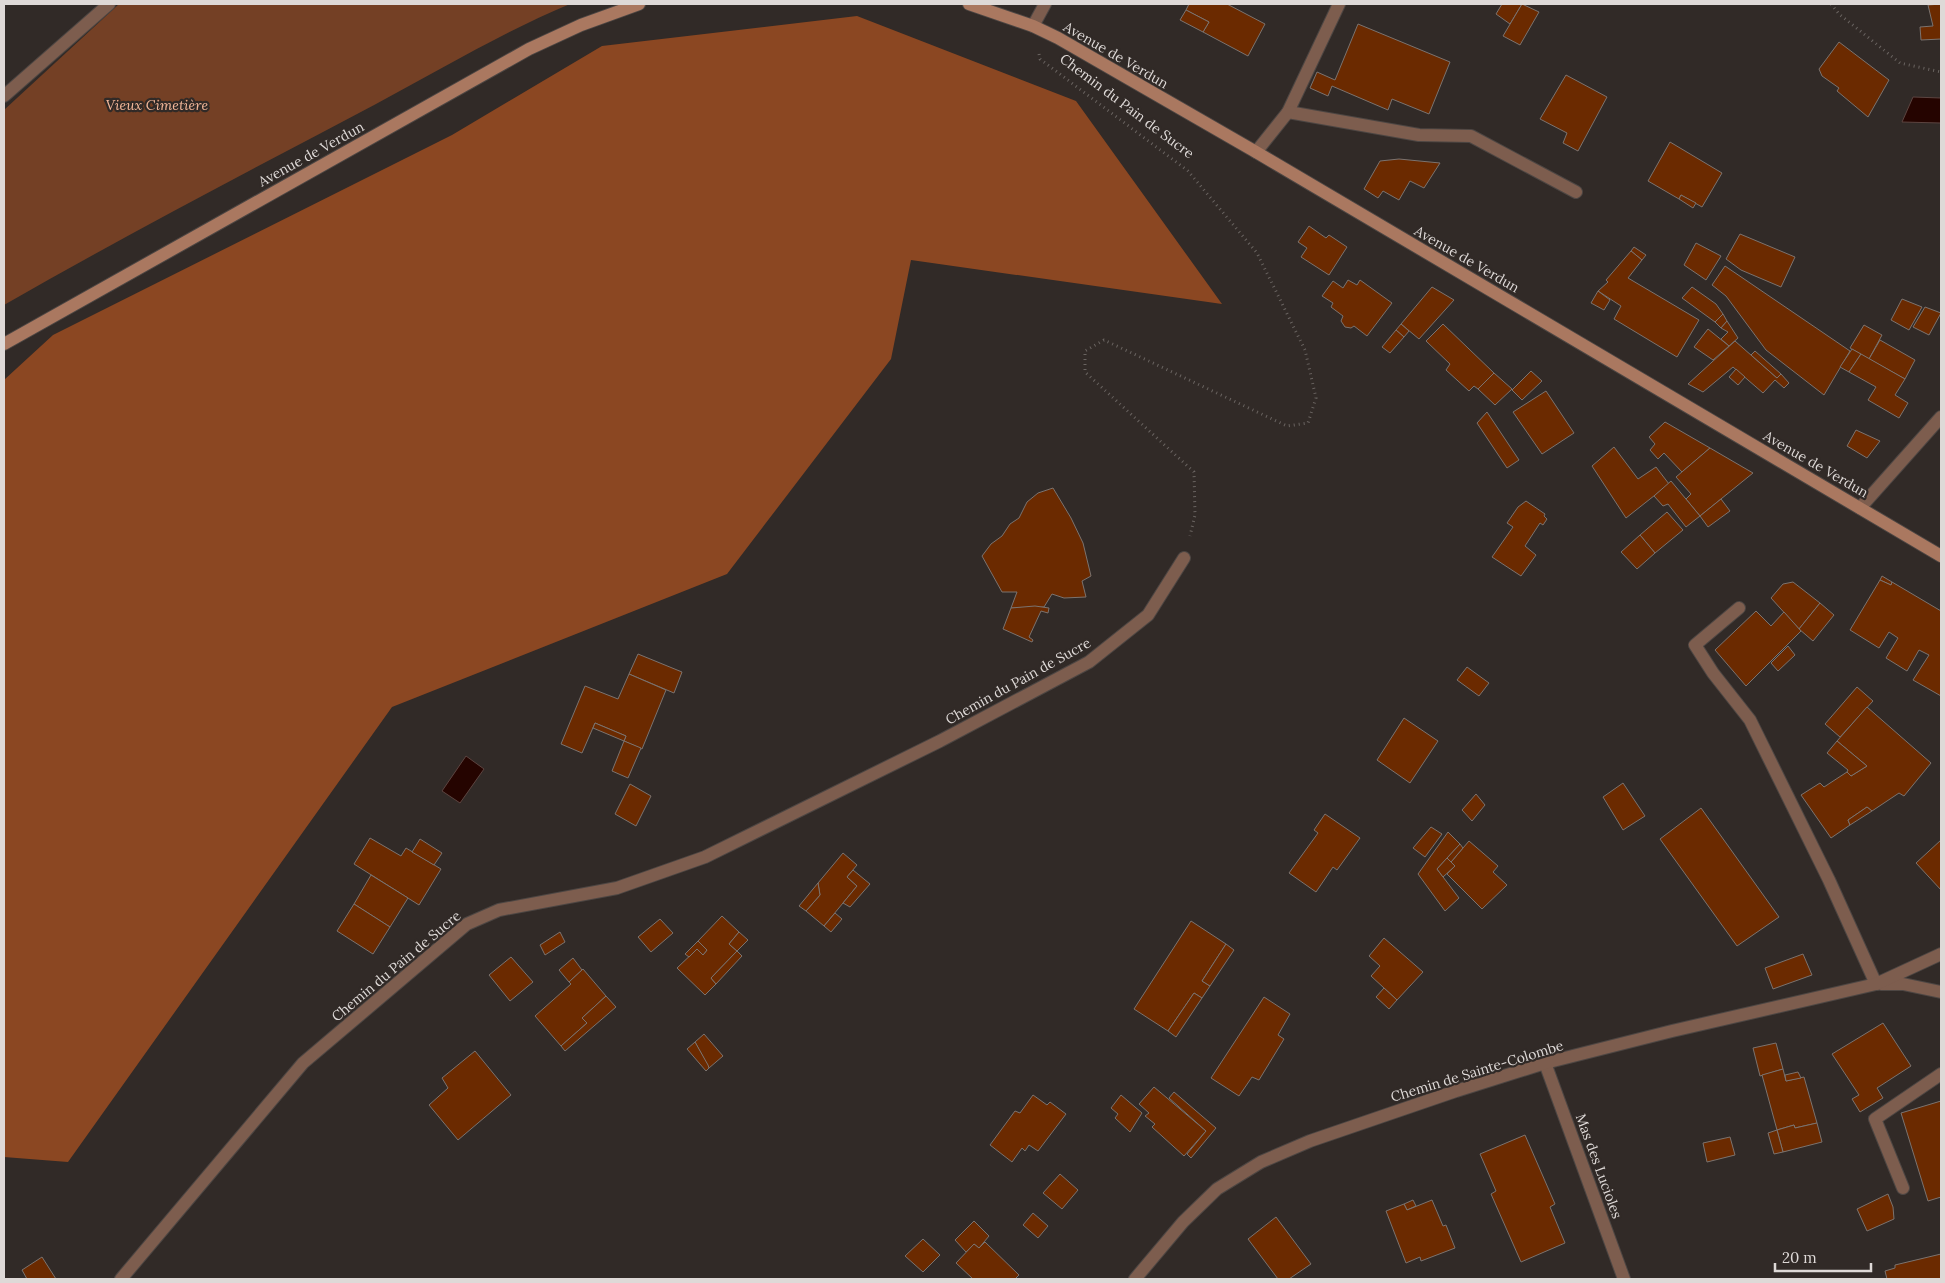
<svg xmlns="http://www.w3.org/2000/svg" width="1945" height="1283" viewBox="0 0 1945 1283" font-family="Lora,serif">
  <rect width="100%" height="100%" fill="#312a27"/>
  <!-- green -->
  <path fill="#744025" d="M119 4H570C503 32 440 70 376 104 251 170 126 235 4 305V110Z"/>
  <!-- forest -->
  <path fill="#8b4722" d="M857 16 1076 101 1222 304 911 260 891 359 727 574 392 707 68 1162 4 1157V380L53 335 452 135 602 46Z"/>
  <!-- water -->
  <g fill="#250400" stroke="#5c4440">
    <path d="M1913 97 1941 98V123L1902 122Z"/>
    <path d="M466 756 484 769 460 803 442 791Z"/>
  </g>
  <!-- building -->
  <g fill="#6b2a00" stroke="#7b736f">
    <path d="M1189 4H1227L1265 24 1248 56 1203 32 1209 22 1186 10Z"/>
    <path d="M1502 4H1522L1510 24 1496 14Z"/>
    <path d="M1522 4 1539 12 1520 45 1503 36Z"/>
    <path d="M1941 4V39L1921 40 1920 27 1933 26 1928 5Z"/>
    <path d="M1186 10 1209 22 1203 32 1180 20Z"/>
    <path d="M1358 24 1450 62 1429 114 1392 99 1388 110 1332 86 1328 96 1310 88 1317 72 1335 80Z"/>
    <path d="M1839 42 1889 80 1868 117 1837 91 1839 88 1822 76 1819 69Z"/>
    <path d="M1566 75 1607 97 1578 151 1563 143 1567 133 1540 119Z"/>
    <path d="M1670 142 1722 173 1702 207 1681 195 1679 199 1648 181Z"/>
    <path d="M1399 159 1440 163 1424 188 1410 181 1399 200 1383 191 1378 198 1364 189 1380 161Z"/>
    <path d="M1681 195 1696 203 1693 208 1679 199Z"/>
    <path d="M1309 226 1326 238 1329 235 1347 247 1329 275 1301 257 1307 248 1298 242Z"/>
    <path d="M1740 234 1795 257 1781 287 1741 270 1726 259Z"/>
    <path d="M1696 243 1721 256 1706 280 1684 265Z"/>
    <path d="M1634 247 1646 255 1642 260 1631 251Z"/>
    <path d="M1631 251 1642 260 1628 278 1699 320 1677 357 1614 319 1621 306 1598 291 1608 282 1606 280Z"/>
    <path d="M1725 266 1850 351 1824 395 1766 350 1726 296 1712 285Z"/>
    <path d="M1348 280 1357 285 1360 280 1392 303 1367 336 1354 326 1351 328 1345 327 1341 321 1343 316 1331 307 1333 303 1322 296 1333 281 1343 288Z"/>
    <path d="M1432 287 1454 300 1419 339 1401 324Z"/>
    <path d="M1692 287 1716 304 1723 314 1715 322 1682 298Z"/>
    <path d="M1598 291 1610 300 1604 310 1591 303Z"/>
    <path d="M1902 299 1922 307 1909 330 1891 320Z"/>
    <path d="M1925 307 1941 313 1929 335 1913 327Z"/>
    <path d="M1723 314 1727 321 1721 328 1715 322Z"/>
    <path d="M1727 321 1738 338 1729 346 1721 339 1728 332 1721 328Z"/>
    <path d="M1401 324 1409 331 1404 337 1396 330Z"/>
    <path d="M1443 324 1494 373 1478 389 1474 386 1469 391 1446 370 1450 364 1426 341Z"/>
    <path d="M1864 325 1882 335 1869 359 1850 348Z"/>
    <path d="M1708 329 1729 346 1713 360 1694 347Z"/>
    <path d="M1396 330 1404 337 1390 353 1382 347Z"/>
    <path d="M1880 340 1915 360 1905 379 1869 359Z"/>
    <path d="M1735 341 1777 378 1781 374 1789 383 1784 388 1775 380 1763 393 1733 367 1703 392 1688 384Z"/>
    <path d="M1852 349 1861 354 1849 372 1840 367Z"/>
    <path d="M1755 351 1781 374 1777 378 1751 355Z"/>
    <path d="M1861 354 1905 379 1895 395 1908 403 1899 418 1868 400 1876 387 1849 372Z"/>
    <path d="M1736 369 1745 377 1738 385 1729 377Z"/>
    <path d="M1531 371 1542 381 1522 400 1512 390Z"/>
    <path d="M1494 373 1512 389 1495 405 1478 389Z"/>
    <path d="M1546 391 1574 433 1542 454 1513 412Z"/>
    <path d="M1487 412 1519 460 1507 468 1477 423Z"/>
    <path d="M1665 422 1710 448 1682 472 1664 453 1658 459 1650 450 1655 444 1649 437Z"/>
    <path d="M1856 430 1880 441 1867 458 1847 446Z"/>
    <path d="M1614 447 1638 479 1656 467 1669 484 1626 518 1592 466Z"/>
    <path d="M1710 448 1753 473 1700 516 1686 499 1691 494 1676 477Z"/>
    <path d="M1671 481 1700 516 1686 527 1668 504 1663 506 1654 496Z"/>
    <path d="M1053 488 1071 518 1083 543 1091 576 1082 581 1086 597 1064 598 1052 594 1044 607 1011 608 1017 592H1002L982 556 991 544 1002 536 1010 524 1019 518 1027 502 1038 493Z"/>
    <path d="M1721 499 1730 511 1708 527 1700 516Z"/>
    <path d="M1526 501 1545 514 1544 516 1547 519 1543 525 1540 523 1525 546 1536 555 1521 576 1492 557 1513 527 1507 523 1518 507Z"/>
    <path d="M1667 512 1683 530 1655 553 1640 535Z"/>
    <path d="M1640 535 1655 553 1637 569 1621 552Z"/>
    <path d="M1882 576 1892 582 1891 585 1880 580Z"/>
    <path d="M1880 580 1891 585 1892 582 1941 611V696L1913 680 1929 655 1919 650 1907 671 1886 658 1898 638 1889 632 1879 648 1850 630Z"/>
    <path d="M1793 582 1820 603 1799 629 1771 598 1783 584Z"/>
    <path d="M1820 603 1834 615 1813 641 1799 629Z"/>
    <path d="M1035 606 1049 608 1048 613 1041 611 1029 637 1033 640 1032 642 1003 629 1011 608Z"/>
    <path d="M1756 611 1771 626 1784 612 1801 631 1746 686 1715 650Z"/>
    <path d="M1788 646 1795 655 1778 671 1771 663Z"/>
    <path d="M638 654 682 672 674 693 629 674Z"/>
    <path d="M1467 667 1489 683 1479 696 1457 680Z"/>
    <path d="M629 674 666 690 642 749 624 741 626 736 595 723 582 753 561 744 585 686 618 699Z"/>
    <path d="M1857 687 1873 701 1840 737 1825 724Z"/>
    <path d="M1867 707 1931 763 1904 796 1899 793 1872 811 1867 807 1848 820 1850 825 1831 838 1801 795 1820 783 1824 787 1847 772 1851 776 1867 766 1837 741Z"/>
    <path d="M1404 718 1438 741 1410 783 1377 760Z"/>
    <path d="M595 723 626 736 624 741 593 728Z"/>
    <path d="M624 741 641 748 628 778 612 771Z"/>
    <path d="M1837 741 1867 766 1851 776 1847 772 1848 770 1827 753Z"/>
    <path d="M1623 783 1645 816 1623 830 1603 797Z"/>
    <path d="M630 784 651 796 636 826 615 814Z"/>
    <path d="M1476 794 1485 805 1472 821 1462 810Z"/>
    <path d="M1867 807 1872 811 1850 825 1848 820Z"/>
    <path d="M1701 808 1779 917 1737 946 1660 839Z"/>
    <path d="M1325 814 1360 838 1337 870 1333 867 1316 892 1289 873 1318 833 1314 830Z"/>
    <path d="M1431 827 1442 834 1425 857 1413 848Z"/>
    <path d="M1448 832 1460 844 1437 869 1459 898 1445 911 1418 874Z"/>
    <path d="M370 838 401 856 406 848 441 869 419 905 354 864Z"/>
    <path d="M420 839 442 853 434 865 412 852Z"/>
    <path d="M1941 840V890L1916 863Z"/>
    <path d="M1469 841 1498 866 1493 872 1507 885 1482 909 1447 874 1455 866 1451 862Z"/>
    <path d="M1460 844 1463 848 1451 862 1447 858Z"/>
    <path d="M843 853 857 865 847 877 857 886 824 926 806 911 820 895 818 883Z"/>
    <path d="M1447 858 1455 866 1443 877 1437 869Z"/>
    <path d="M853 870 870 884 850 907 843 903 857 886 847 877Z"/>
    <path d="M371 875 408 898 390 927 354 904Z"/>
    <path d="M818 883 820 895 806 911 799 906Z"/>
    <path d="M354 904 390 927 373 954 337 931Z"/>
    <path d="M835 913 842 919 831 932 824 926Z"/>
    <path d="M722 916 739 932 729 944 737 951 711 978 716 984 705 995 677 968 697 949 703 955 707 950 698 941Z"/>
    <path d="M660 919 673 933 651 952 638 937Z"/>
    <path d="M1191 921 1226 944 1202 981 1210 986 1202 998 1194 993 1168 1031 1134 1009Z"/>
    <path d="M560 932 565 942 545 955 540 945Z"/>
    <path d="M739 932 748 940 737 951 729 944Z"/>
    <path d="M1384 938 1423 972 1397 1000 1371 976 1380 966 1369 956Z"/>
    <path d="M698 941 707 950 703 955 697 949 689 957 685 954Z"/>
    <path d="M1226 944 1234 950 1210 986 1202 981Z"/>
    <path d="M737 951 742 956 716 984 711 978Z"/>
    <path d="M1803 954 1812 975 1773 989 1765 968Z"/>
    <path d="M511 957 533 982 510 1001 489 975Z"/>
    <path d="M573 958 582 970 569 982 559 970Z"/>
    <path d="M583 969 606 996 582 1018 587 1023 561 1046 535 1016 571 984 569 982Z"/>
    <path d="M1384 988 1397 1000 1389 1009 1376 997Z"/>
    <path d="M1194 993 1202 998 1176 1037 1168 1031Z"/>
    <path d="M606 996 616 1007 565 1051 561 1046 587 1023 582 1018Z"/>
    <path d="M1264 997 1290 1014 1278 1035 1284 1039 1259 1080 1252 1077 1239 1096 1211 1078Z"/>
    <path d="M1883 1023 1911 1066 1877 1088 1883 1098 1860 1112 1852 1099 1859 1095 1832 1054Z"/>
    <path d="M704 1034 723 1056 709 1068 695 1042Z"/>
    <path d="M695 1042 708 1065 709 1068 706 1071 687 1049Z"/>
    <path d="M1776 1043 1783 1069 1760 1076 1753 1048Z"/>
    <path d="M475 1051 511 1095 458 1140 429 1105 448 1088 442 1078Z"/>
    <path d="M1783 1069 1786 1081 1804 1077 1817 1123 1795 1128 1794 1125 1777 1130 1762 1075Z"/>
    <path d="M1798 1072 1801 1078 1786 1081 1785 1075Z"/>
    <path d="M1154 1087 1206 1131 1184 1156 1152 1127 1155 1124 1145 1116 1149 1113 1139 1104Z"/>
    <path d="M1174 1092 1216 1128 1191 1158 1187 1154 1206 1131 1169 1098Z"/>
    <path d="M1033 1095 1047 1105 1050 1102 1066 1114 1038 1151 1029 1145 1025 1151 1022 1148 1012 1162 990 1145 1015 1111 1020 1113Z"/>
    <path d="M1121 1095 1142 1113 1130 1132 1115 1118 1118 1114 1111 1108Z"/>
    <path d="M1941 1101V1197L1928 1201 1901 1113Z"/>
    <path d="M1817 1123 1822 1142 1783 1152 1777 1130 1794 1125 1795 1128Z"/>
    <path d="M1777 1130 1783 1152 1774 1154 1768 1133Z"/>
    <path d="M1525 1135 1555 1204 1550 1207 1565 1243 1521 1262 1491 1194 1496 1191 1480 1154Z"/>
    <path d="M1730 1137 1735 1155 1707 1162 1703 1143Z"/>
    <path d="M1060 1174 1078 1190 1062 1209 1043 1193Z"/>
    <path d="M1888 1194 1893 1207 1894 1219 1867 1231 1857 1209Z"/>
    <path d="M1413 1200 1416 1206 1407 1210 1404 1204Z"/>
    <path d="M1432 1200 1443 1226 1446 1225 1455 1248 1421 1261 1420 1257 1406 1263 1386 1211 1404 1204 1407 1210Z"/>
    <path d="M1033 1213 1048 1226 1038 1238 1023 1225Z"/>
    <path d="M1276 1217 1311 1264 1289 1279H1278L1248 1239Z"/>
    <path d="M974 1221 989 1236 979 1248 974 1244 966 1252 955 1240Z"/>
    <path d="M923 1239 940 1255 923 1272 905 1256Z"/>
    <path d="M985 1242 1019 1275 1015 1279H973L956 1263 974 1244 979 1248Z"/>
    <path d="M1941 1254V1279H1887L1885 1271 1895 1268V1265Z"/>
    <path d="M42 1257 56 1279H27L22 1270Z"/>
  </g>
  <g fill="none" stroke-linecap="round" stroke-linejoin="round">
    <defs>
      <g id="lane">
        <path d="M1033 26 1045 4"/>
        <path d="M1288 112 1339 4"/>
        <path d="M1256 152 1288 112 1419 135 1471 136 1576 192"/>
        <path d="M1739 608 1695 645 1713 673 1750 720 1829 880 1876 984"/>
        <path d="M1903 1188 1875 1119 1941 1074"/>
      </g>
      <g id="street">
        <path d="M4 96 109 4"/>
        <path d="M1860 508 1941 417"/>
        <path d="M1881 984H1903L1941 992"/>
        <path d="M1545 1063 1624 1279"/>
        <path d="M121 1279 303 1063 467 924 499 910 617 888 705 857 940 741 1089 662 1148 615 1184 558"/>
        <path d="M1135 1279 1183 1222 1217 1189 1261 1162 1310 1141 1456 1091 1545 1063 1672 1031 1876 984 1941 954"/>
      </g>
      <g id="secondary">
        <path d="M969 4 1033 26 1058 38 1256 152 1941 556"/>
        <path d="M4 344 529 49 581 25 639 4"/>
      </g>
    </defs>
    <!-- lane casing -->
    <use href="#lane" stroke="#4d4643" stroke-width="14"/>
    <!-- street casing -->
    <use href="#street" stroke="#4d4643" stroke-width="14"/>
    <!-- secondary casing -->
    <use href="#secondary" stroke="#4d4643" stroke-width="14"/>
    <!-- path -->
    <g stroke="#6a6461" stroke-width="3" stroke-dasharray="1 4" stroke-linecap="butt">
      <path d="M1831 4 1839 14 1900 63 1941 72"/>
      <path d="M1039 54 1040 59 1188 171 1257 253 1305 350 1316 398 1308 423 1287 426 1104 340 1085 351V372L1194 472 1195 515 1190 536"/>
    </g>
    <!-- lane -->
    <use href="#lane" stroke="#7d5d4e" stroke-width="12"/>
    <!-- street -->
    <use href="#street" stroke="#7d5d4e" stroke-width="12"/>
    <!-- secondary -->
    <use href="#secondary" stroke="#aa7860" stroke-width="12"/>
  </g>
  <g text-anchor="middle" stroke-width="4.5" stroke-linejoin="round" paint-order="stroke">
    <!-- street labels -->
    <g font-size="14" fill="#ded9d7" stroke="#312a27">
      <text transform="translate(1116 55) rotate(30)" y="5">Avenue de Verdun</text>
      <text transform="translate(1127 106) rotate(37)" y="5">Chemin du Pain de Sucre</text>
      <text transform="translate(311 154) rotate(-29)" y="5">Avenue de Verdun</text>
      <text transform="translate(1467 259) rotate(30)" y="5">Avenue de Verdun</text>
      <text transform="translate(1816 464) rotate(30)" y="5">Avenue de Verdun</text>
      <text transform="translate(1018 681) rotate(-29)" y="5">Chemin du Pain de Sucre</text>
      <text transform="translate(396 966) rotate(-40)" y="5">Chemin du Pain de Sucre</text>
      <text transform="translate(1477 1071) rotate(-17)" y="5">Chemin de Sainte-Colombe</text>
      <text transform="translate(1599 1166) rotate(70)" y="5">Mas des Lucioles</text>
    </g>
    <!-- park labels -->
    <g font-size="14" font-style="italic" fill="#f4b89a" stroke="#312a27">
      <text x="157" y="110">Vieux Cimetière</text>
    </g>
  </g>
  <!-- border -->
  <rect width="1945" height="1283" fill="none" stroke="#ded9d7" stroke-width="10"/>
  <!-- scale -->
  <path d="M1775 1263v8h96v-8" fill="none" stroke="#ded9d7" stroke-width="2.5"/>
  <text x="1782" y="1263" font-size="15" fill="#ded9d7" stroke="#312a27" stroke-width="4" paint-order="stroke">20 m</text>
</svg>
